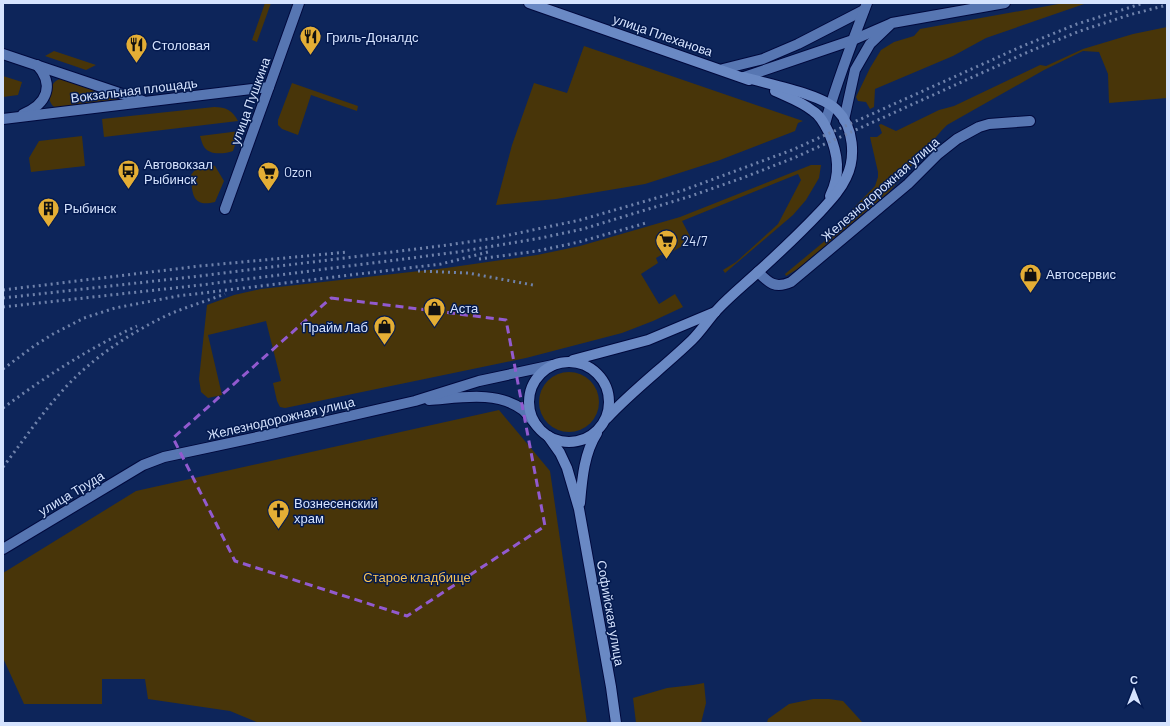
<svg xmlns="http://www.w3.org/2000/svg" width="1170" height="726" viewBox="0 0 1170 726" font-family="Barlow,sans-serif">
  <rect width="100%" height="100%" fill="#0d255a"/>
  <!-- green -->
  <g fill="#483509">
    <path d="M265 3H271L257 42 252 40Z"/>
    <path d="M1064 3H1087L986 38 953 56 875 89 874 107 870 109 866 102 858 101 856 97 870 68 881 50 894 42 914 36 920 29Z"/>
    <path d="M1167 27V98L1109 103 1108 74 1099 52 1083 51 1044 70 947 125 942 130 890 191 799 268 786 276 785 274 826 240 835 227 875 186 878 177V172L870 137H877L882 133 879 125 881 124 896 131 939 110 954 106 1040 65 1046 66 1083 49 1133 34Z"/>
    <path d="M584 46 803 121 798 123 795 131 720 160 645 184 556 199 496 205 512 145 534 83 567 93Z"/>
    <path d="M54 51 96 65 86 70 45 56Z"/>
    <path d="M3 76 22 82 18 95 3 97Z"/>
    <path d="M60 79H65L128 101 56 108C44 102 49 82 60 79Z"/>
    <path d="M292 83 358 106 357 111 311 95 298 135 282 129 278 125V120Z"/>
    <path d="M214 107C226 107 232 110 238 121L104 137 102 119Z"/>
    <path d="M240 131 233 151C224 154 208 156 203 145 202 143 201 139 200 136Z"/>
    <path d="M82 136 85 166 31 172 29 158 39 141Z"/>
    <path d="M210 164 215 166 224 181 215 202C192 208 192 193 191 175L198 166Z"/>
    <path d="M811 165H821L819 178 806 200 793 215 725 273 723 270 736 262 778 224 801 180 798 174 682 221 692 240 672 252 670 250 656 258 658 263 641 274 659 304 675 294 683 307 653 321 622 333 526 358 285 408 280 407 277 401 273 383 281 381 266 321 208 335 222 395 208 398 201 392 199 379 207 305 234 295 261 289 446 268 537 255 580 246 680 217Z"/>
    <circle cx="569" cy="402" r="30"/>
    <path d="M499 410 550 471 587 723H259L230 711 148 699 145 679H102V704H24L3 658V573L136 491Z"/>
    <path d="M704 683 706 703 701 723H636L633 698 667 688 693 685Z"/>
    <path d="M813 699H829L843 701 863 723H767L768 719 789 704Z"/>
  </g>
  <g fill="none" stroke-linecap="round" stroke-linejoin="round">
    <defs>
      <g id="minor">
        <path d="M723 69 763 59 798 44 864 10"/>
        <path d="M744 77 853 40 890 24"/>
        <path d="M825 124C836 83 852 43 867 3"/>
        <path d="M225 209 269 87"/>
        <path d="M758 272C769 283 775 289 791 282L908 184 938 154 957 139 979 127 989 124 1030 121"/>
      </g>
      <g id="tertiary">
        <path d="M3 54 143 101"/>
        <path d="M23 114C47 104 55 85 37 65"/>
        <path d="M3 119 269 87 299 3"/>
        <path d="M844 120 855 70 870 44 892 23 1005 3"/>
        <path d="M429 400C459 398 497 390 523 410 528 415 533 421 537 426"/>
        <path d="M3 549 143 465 164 457 262 436 415 401 479 381 553 365"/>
      </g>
      <g id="secondary">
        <path d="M529 3 749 80"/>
        <path d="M775 91C788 97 802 102 813 111 821 116 825 125 829 133 838 154 841 174 830 196"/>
        <path d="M573 360 648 340 715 312"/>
        <circle cx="569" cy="402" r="40"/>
        <path d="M607 418C633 390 664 367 692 340 701 331 708 320 717 310 730 296 745 284 759 271 780 252 801 232 820 212 830 201 840 191 846 178 856 158 854 127 837 110 822 94 767 84 744 77"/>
        <path d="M548 436 560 453 567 468 579 509 611 687 616 723"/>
        <path d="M580 503C582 480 584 453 597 433"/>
      </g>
    </defs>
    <!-- minor casing -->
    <use href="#minor" stroke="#00093d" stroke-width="12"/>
    <!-- tertiary casing -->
    <use href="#tertiary" stroke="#00093d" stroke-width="12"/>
    <!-- secondary casing -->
    <use href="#secondary" stroke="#00093d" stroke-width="12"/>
    <!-- minor -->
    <use href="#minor" stroke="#5776b2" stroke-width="10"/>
    <!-- tertiary -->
    <use href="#tertiary" stroke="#5776b2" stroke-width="10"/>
    <!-- secondary -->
    <use href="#secondary" stroke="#6a89c4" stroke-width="10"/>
    <!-- rail -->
    <g stroke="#6f82ab" stroke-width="3" stroke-dasharray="2 4" stroke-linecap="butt">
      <path d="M479 259 537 251 579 242 646 223"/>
      <path d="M418 271 468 273 533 285"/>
      <path d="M3 290 200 266 348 252"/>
      <path d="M3 298 200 276 448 245 495 238 580 220 684 190 792 150 1025 45 1077 24 1144 3"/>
      <path d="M3 307 201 285 458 252 541 238 583 229 688 197 745 177 796 157 1028 52 1080 31 1129 15 1167 5"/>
      <path d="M3 369 34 346 53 334 84 318 115 308 178 296 441 264 488 252"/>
      <path d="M3 408C45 377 89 348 137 326"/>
      <path d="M3 467C30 432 55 393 89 365 112 345 148 323 177 311 193 305 209 300 225 294"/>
    </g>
  </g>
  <!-- marked area -->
  <path fill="none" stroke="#925acf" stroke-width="3" stroke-dasharray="8 5" stroke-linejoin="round" d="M331 298 506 320 545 526 407 616 235 561 173 438Z"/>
  <!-- icons -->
  <defs>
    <symbol id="restaurant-pin" viewBox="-11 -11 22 30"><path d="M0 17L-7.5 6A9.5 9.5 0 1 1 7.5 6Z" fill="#e4ae35" stroke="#041a4f"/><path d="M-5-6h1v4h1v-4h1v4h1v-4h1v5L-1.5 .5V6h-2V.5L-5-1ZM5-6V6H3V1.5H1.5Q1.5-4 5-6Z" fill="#111"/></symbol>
    <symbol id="bus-pin" viewBox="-11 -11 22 30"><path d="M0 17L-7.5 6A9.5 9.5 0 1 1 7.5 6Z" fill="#e4ae35" stroke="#041a4f"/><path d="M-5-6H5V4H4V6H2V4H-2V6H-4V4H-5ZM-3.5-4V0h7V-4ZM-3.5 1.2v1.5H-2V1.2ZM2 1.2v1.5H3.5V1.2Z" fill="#111"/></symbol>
    <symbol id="supermarket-pin" viewBox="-11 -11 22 30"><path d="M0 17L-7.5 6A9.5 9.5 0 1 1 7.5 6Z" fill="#e4ae35" stroke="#041a4f"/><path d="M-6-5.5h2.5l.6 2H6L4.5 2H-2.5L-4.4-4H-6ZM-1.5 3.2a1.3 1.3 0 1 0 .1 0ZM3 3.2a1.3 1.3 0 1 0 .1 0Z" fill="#111"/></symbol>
    <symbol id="building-pin" viewBox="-11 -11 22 30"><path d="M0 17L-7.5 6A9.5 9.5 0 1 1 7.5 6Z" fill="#e4ae35" stroke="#041a4f"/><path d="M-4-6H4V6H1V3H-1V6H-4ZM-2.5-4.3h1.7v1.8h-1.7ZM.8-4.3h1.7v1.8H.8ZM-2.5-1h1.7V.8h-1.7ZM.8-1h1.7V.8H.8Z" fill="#111"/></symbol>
    <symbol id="shop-pin" viewBox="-11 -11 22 30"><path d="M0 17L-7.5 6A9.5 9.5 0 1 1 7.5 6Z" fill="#e4ae35" stroke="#041a4f"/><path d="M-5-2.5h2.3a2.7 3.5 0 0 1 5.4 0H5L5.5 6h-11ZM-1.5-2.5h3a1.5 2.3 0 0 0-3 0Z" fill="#111"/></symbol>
    <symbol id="church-pin" viewBox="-11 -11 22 30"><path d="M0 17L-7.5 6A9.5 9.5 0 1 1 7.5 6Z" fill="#e4ae35" stroke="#041a4f"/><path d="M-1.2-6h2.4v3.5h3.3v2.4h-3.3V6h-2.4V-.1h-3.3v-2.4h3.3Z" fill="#111"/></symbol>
  </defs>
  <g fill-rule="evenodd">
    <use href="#restaurant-pin" x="298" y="24" width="25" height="34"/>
    <use href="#restaurant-pin" x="124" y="32" width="25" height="34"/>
    <use href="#bus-pin" x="116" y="158" width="25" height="34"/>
    <use href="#supermarket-pin" x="256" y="160" width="25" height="34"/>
    <use href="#building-pin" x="36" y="196" width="25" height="34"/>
    <use href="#supermarket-pin" x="654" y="228" width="25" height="34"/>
    <use href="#shop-pin" x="1018" y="262" width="25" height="34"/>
    <use href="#shop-pin" x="422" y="296" width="25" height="34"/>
    <use href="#shop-pin" x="372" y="314" width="25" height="34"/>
    <use href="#church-pin" x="266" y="498" width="25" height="34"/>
  </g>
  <g text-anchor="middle" stroke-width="3" stroke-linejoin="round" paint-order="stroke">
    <!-- street labels -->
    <g font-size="13" fill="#d5e3fe" stroke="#041a4f">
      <text transform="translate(663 35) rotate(19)" y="5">улица Плеханова</text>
      <text transform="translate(134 90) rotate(-7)" y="5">Вокзальная площадь</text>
      <text transform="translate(250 101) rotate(-70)" y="5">улица Пушкина</text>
      <text transform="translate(880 189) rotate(-41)" y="5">Железнодорожная улица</text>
      <text transform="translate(281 418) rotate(-13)" y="5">Железнодорожная улица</text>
      <text transform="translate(71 493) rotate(-31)" y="5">улица Труда</text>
      <text transform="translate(611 613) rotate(80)" y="5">Софийская улица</text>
    </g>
    <!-- poi labels -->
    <g font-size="13" fill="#d5e3fe" stroke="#041a4f" text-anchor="start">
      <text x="326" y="42">Гриль-Доналдс</text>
      <text x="152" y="50">Столовая</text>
      <text x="144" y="169">Автовокзал<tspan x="144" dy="15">Рыбинск</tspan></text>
      <text x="284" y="177">Ozon</text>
      <text x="64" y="213">Рыбинск</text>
      <text x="682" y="246">24/7</text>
      <text x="1046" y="279">Автосервис</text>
      <text x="450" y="313">Аста</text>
      <text x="368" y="332" text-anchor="end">Прайм Лаб</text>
      <text x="294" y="508">Вознесенский<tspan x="294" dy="15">храм</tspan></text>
    </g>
    <!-- park labels -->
    <g font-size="13" fill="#f8c355" stroke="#041a4f">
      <text x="417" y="582">Старое кладбище</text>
    </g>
  </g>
  <!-- border -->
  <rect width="1170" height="726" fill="none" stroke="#d5e3fe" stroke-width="8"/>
  <!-- north arrow -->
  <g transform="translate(1134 690)" stroke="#041a4f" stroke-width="3" paint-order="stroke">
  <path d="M0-3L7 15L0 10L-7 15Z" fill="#d5e3fe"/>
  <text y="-6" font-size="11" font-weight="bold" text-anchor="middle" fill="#d5e3fe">С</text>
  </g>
</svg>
